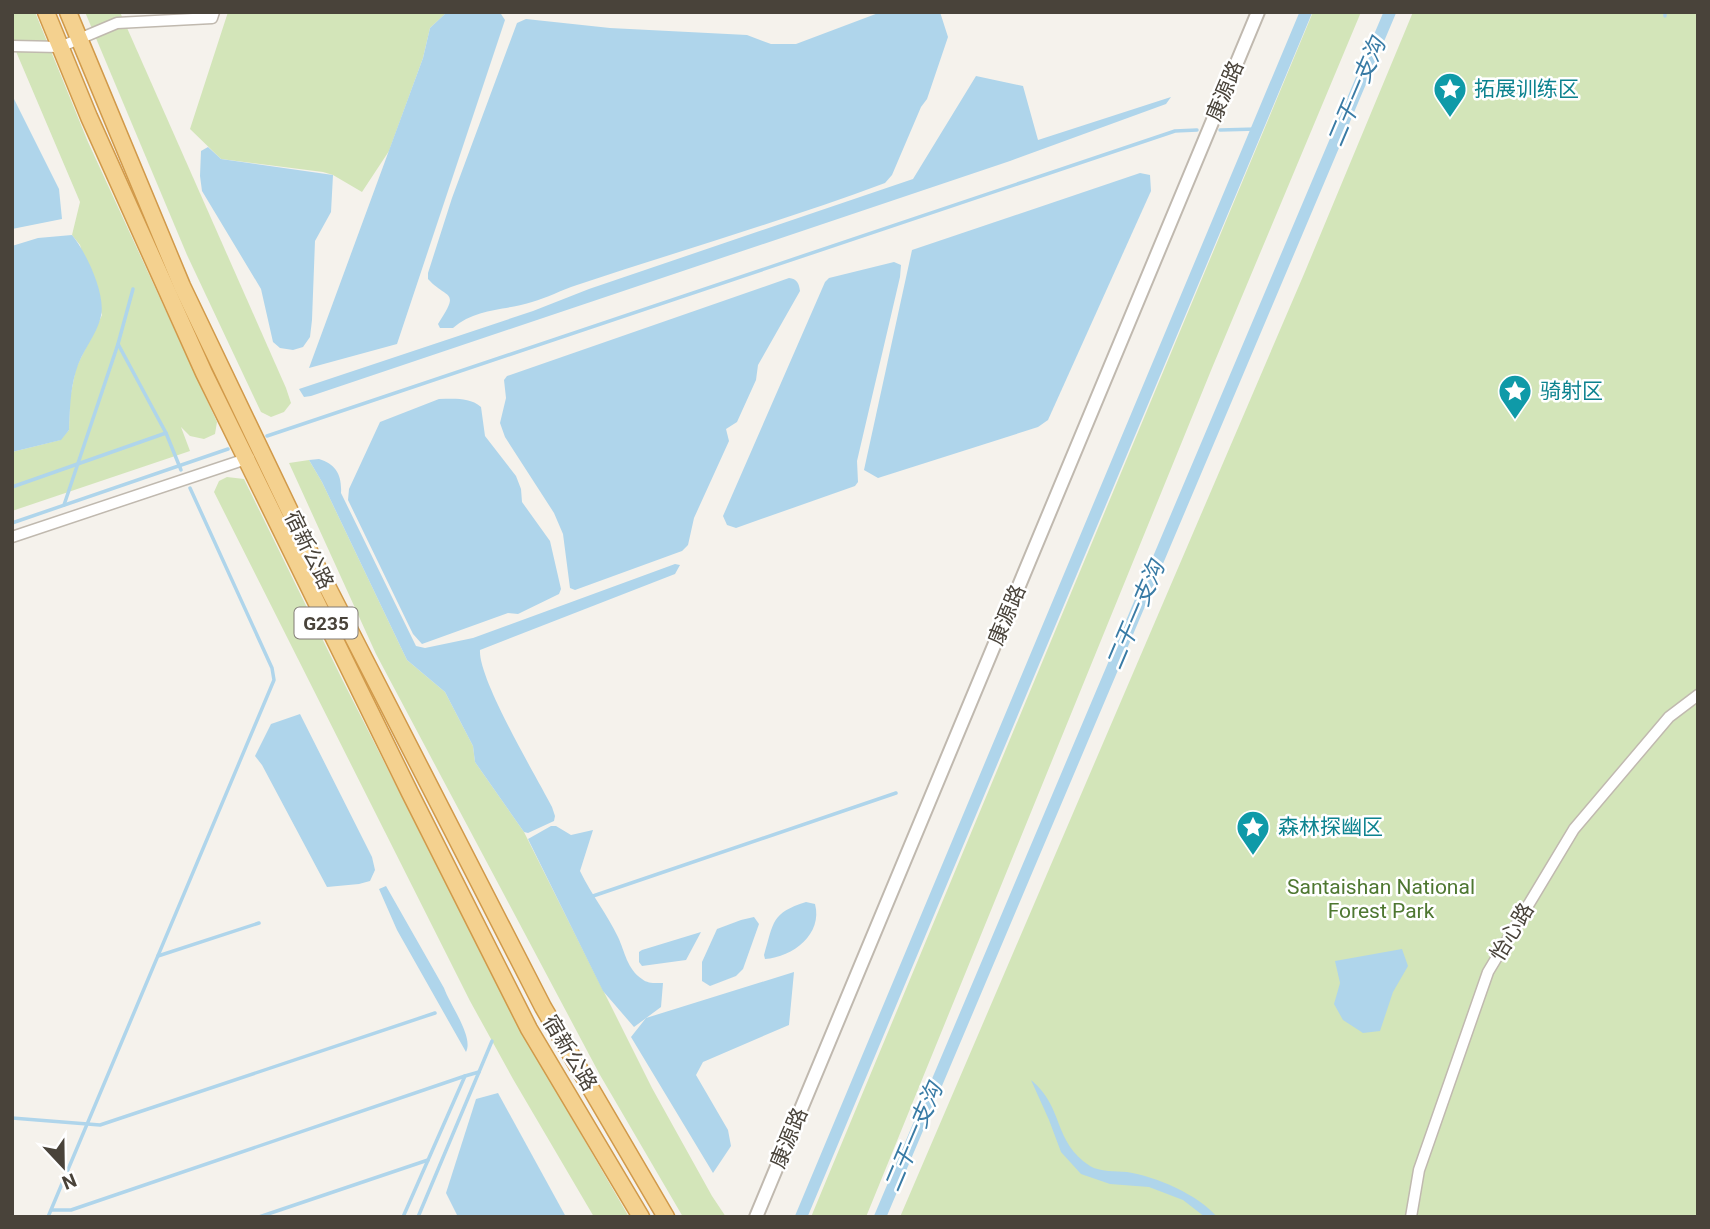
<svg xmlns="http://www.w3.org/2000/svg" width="1710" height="1229" viewBox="0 0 1710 1229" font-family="Roboto,'Noto Sans SC',sans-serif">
  <rect width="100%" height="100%" fill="#f5f2ec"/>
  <!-- green -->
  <g fill="#d3e5b9">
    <path d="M12 12H35L88 142 217 422 215 434 204 439 190 436 181 427 190 451 12 511V452L60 440 69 430 70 398 76 368 102 315 80 245 72 235 80 202 12 42Z"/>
    <path d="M85 12H120L286 388 291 403 284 412 271 417 261 412 187 255Z"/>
    <path d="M228 12H447L430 28 423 58 389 151 362 192 333 175 323 172 221 159 190 129Z"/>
    <path d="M1313 12H1361L1212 368 866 1217H811Z"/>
    <path d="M1413 12H1698V1217H900L1304 274Z"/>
    <path d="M309 460 322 482 407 660 445 692 473 746 475 762 524 832 652 1088 712 1196 726 1217H683L600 1075 376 654 289 463Z"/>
    <path d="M227 477 244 479 343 681 517 1024 629 1217H594L513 1079 470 1001 214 492 219 481Z"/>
  </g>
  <!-- water -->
  <g fill="#afd5eb">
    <path d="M447 12 501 14 505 20 397 344 309 368 423 58 430 28Z"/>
    <path d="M881 12H940L948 37 927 99 921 107 892 175 885 183C783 221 679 251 577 285 561 290 547 298 532 302 504 311 476 308 453 328H440L438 324C461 289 447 300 428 279V273L452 198 517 23 526 19 610 28 747 35 771 44H796Z"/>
    <path d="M976 76 1023 86 1038 140 1171 97 1166 104 1010 161 311 396 304 397 299 389 533 311 589 289 913 179Z"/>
    <path d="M12 95 59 189 62 219 12 229Z"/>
    <path d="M208 147 221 159 333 175 331 212 315 241 312 320 310 337 303 347 293 350 280 348 273 342 261 289 202 191 200 176 201 151Z"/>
    <path d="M1140 173 1150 175 1151 191 1048 420 1038 427 878 478 864 470 912 250Z"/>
    <path d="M72 235C86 252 106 294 101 316 97 335 81 352 76 371 70 390 70 410 69 430L61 440 12 452V246L38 238Z"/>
    <path d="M894 262 901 265 900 277 857 461 858 482 855 486 736 528 727 525 723 516 825 282 829 278Z"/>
    <path d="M789 278C797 279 799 283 800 291L758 365 756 380 737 422 726 429 729 441 694 518 688 545 682 551 575 590 570 588 563 534 554 513 505 437 500 423 506 398 504 380 507 376Z"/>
    <path d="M439 399C454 399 469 397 481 407L485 436 516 476 521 489 522 502 550 541 561 589 559 594 518 614 508 613 422 644 413 634 348 500 349 489 380 422Z"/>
    <path d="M319 459C336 464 342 475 341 493L416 646 425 648 473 638 675 564 680 565 675 574 480 650C478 679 536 776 552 807L555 816 554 821 528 833 524 832 475 762 473 746 445 692 407 660 322 482 309 460Z"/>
    <path d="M300 714 372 857 375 870 370 881 359 884 327 887 262 765 255 756 271 724Z"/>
    <path d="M551 826H556L571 835 593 830 580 871C591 894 607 914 618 937 625 952 627 969 642 979 648 984 656 983 663 983L661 1007 634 1027 603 991 528 839Z"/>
    <path d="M386 886 444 988C450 1005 474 1037 466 1052L397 930 379 889Z"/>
    <path d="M806 902 815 904C823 934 793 957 765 959L764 955C774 922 771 913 806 902Z"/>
    <path d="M754 917 759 924 743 969 736 976 710 986 702 981V962L717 929 741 920Z"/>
    <path d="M701 932 686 960 642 966 639 962V952L642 950Z"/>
    <path d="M1402 949 1408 966 1393 992 1380 1031 1363 1033 1343 1020 1334 1004 1340 983 1335 961Z"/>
    <path d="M794 972 789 1025 703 1062 696 1075 728 1130 731 1146 713 1173 631 1037 646 1018Z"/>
    <path d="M1031 1080C1065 1108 1052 1141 1090 1166 1100 1172 1116 1171 1127 1172 1155 1176 1199 1195 1217 1217H1205L1183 1200 1149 1187 1110 1184 1081 1174 1061 1152 1049 1120Z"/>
    <path d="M498 1093 566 1217H458L446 1193 476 1099Z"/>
  </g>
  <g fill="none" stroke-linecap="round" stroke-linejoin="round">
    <!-- stream -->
    <g stroke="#afd5eb" stroke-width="3.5">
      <path d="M1665 12V16"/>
      <path d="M1220 130 1257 129"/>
      <path d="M118 344 166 433 181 470"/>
      <path d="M267 436 1175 131 1197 130"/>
      <path d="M12 487 166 433"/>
      <path d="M64 505 118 344 133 289"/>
      <path d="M12 523 228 449"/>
      <path d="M593 896 896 793"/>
      <path d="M158 956 259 923"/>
      <path d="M12 1118 100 1125 435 1013"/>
      <path d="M52 1210H71L465 1076"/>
      <path d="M48 1217 274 680 272 668 190 488"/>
      <path d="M259 1217 428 1160"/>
      <path d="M403 1217 465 1076 479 1072"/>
      <path d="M418 1217 492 1041"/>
    </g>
    <!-- canal -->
    <g stroke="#afd5eb" stroke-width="12">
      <path d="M801 1217 1306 12"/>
      <path d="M880 1217 1390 12"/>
    </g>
    <defs>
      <g id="minor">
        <path d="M12 46 60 47 117 23 212 18 214 12"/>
        <path d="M12 537 249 458"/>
        <path d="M1411 1217 1419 1170 1488 972 1574 829 1669 717 1698 695"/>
      </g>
      <path id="tertiary" d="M756 1217 1258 12"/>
      <g id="trunk">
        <path d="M46 12 89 117 204 373 410 793 529 1029 641 1217"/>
        <path d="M68 12 182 286 309 551 543 1007 666 1217"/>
      </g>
    </defs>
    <!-- minor casing -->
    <use href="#minor" stroke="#c0b9af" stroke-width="13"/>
    <!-- tertiary casing -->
    <use href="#tertiary" stroke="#c0b9af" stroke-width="16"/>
    <!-- trunk casing -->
    <use href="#trunk" stroke="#d19a4a" stroke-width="19"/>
    <!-- minor -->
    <use href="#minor" stroke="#fff" stroke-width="10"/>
    <!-- tertiary -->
    <use href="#tertiary" stroke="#fff" stroke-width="12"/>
    <!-- trunk -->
    <use href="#trunk" stroke="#f4d18f" stroke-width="16"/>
  </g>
  <!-- icons -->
  <defs>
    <symbol id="sight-pin" viewBox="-11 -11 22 30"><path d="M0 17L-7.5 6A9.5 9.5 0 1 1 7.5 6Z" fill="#0f9aa8" stroke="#fff"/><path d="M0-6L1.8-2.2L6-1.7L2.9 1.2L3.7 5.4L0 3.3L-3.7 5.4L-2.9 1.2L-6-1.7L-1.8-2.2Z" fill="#fff"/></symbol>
  </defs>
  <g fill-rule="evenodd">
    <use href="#sight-pin" x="1431" y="70" width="38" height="52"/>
    <use href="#sight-pin" x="1496" y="372" width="38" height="52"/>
    <use href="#sight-pin" x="1234" y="808" width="38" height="52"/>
  </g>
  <g text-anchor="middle" stroke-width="5" stroke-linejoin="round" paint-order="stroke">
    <!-- shield labels -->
    <rect fill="#fff" stroke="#807b75" stroke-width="2" x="294.5" y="607.5" width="63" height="31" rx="5"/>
    <g font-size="19" font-weight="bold" fill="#49433a">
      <text x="326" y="630">G235</text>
    </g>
    <!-- culture labels -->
    <g font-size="21" fill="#0d838f" stroke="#fff" text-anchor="start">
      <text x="1474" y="96">拓展训练区</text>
      <text x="1540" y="398">骑射区</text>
      <text x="1278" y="834">森林探幽区</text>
    </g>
    <!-- street labels -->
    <g font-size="21" fill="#49433a" stroke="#fff">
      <text transform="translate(1225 91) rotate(-67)" y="7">康源路</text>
      <text transform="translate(309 550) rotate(64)" y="7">宿新公路</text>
      <text transform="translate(1007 615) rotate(-67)" y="7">康源路</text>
      <text transform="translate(1512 932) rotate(-59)" y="7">怡心路</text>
      <text transform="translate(570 1053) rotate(59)" y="7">宿新公路</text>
      <text transform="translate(789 1138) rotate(-67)" y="7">康源路</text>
    </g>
    <!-- park labels -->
    <g font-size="21" fill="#4e7731" stroke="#fff">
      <text x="1381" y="894">Santaishan National<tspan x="1381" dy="24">Forest Park</tspan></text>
    </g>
    <!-- water labels -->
    <g font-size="23" font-style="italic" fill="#397ba5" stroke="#fff">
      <text transform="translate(1356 92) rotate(-67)" y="8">二干一支沟</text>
      <text transform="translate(1135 615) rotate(-67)" y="8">二干一支沟</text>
      <text transform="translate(913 1137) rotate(-67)" y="8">二干一支沟</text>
    </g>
  </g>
  <!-- border -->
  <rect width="1710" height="1229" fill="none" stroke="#49433a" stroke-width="28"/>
  <!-- north arrow -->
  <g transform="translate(63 1166) rotate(158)" stroke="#ffffff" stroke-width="5" paint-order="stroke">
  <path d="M0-5L12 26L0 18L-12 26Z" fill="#49433a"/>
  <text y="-10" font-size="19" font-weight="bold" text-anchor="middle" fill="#49433a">N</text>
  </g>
</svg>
